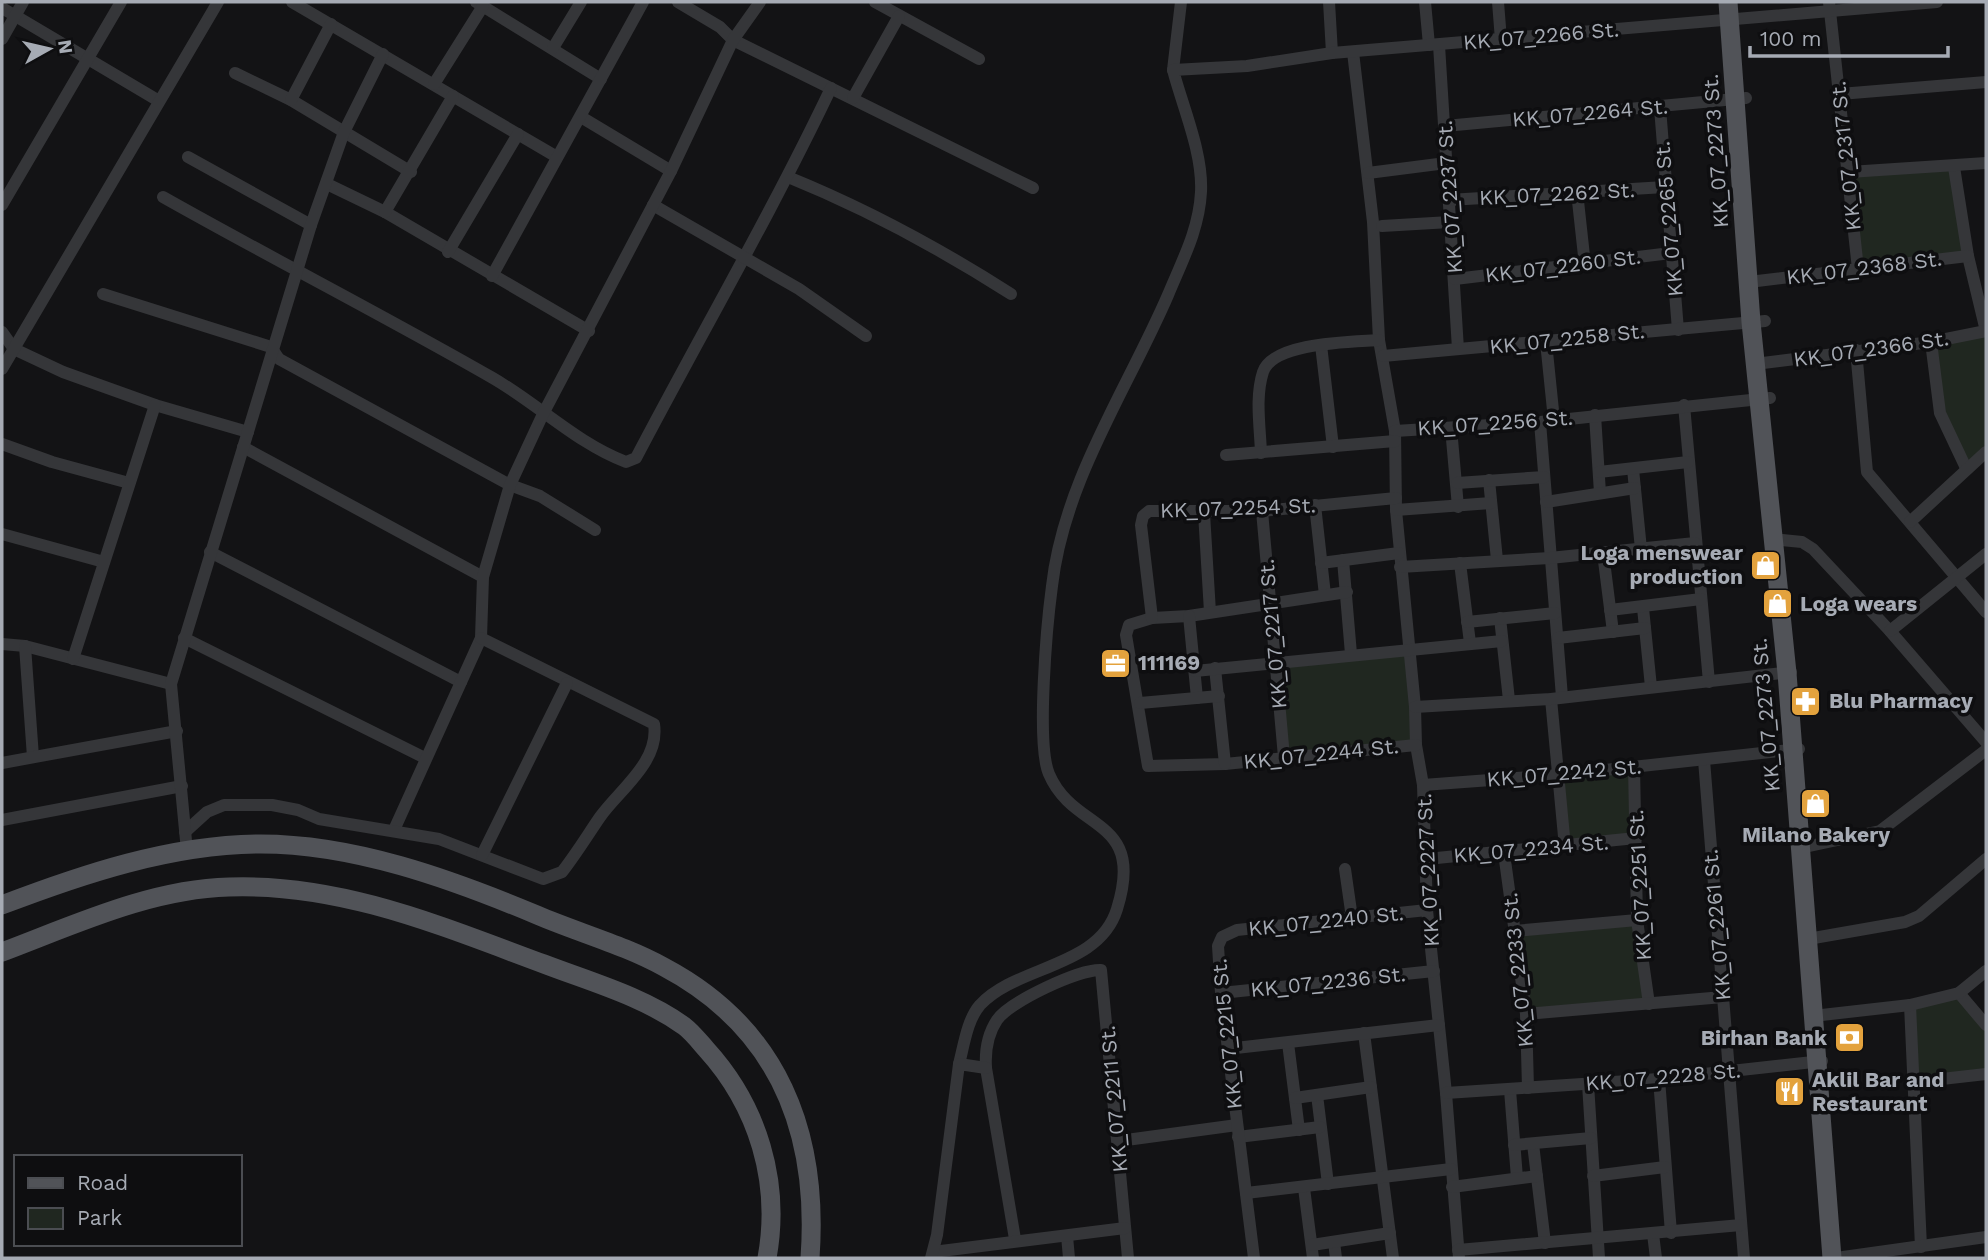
<svg xmlns="http://www.w3.org/2000/svg" width="1988" height="1260" viewBox="0 0 1988 1260" font-family="'Work Sans',sans-serif">
  <rect width="100%" height="100%" fill="#131315"/>
  <!-- green -->
  <g fill="#202720">
    <path d="M1954 167 1968 256 1858 269 1849 172Z"/>
    <path d="M1986 331V452L1966 468 1937 413 1931 342Z"/>
    <path d="M1410 649 1416 745 1287 759 1275 661Z"/>
    <path d="M1634 766 1636 838 1565 847 1558 775Z"/>
    <path d="M1637 920 1649 1004 1526 1014 1514 931Z"/>
    <path d="M1959 993 1986 1025V1074L1915 1082 1910 1005Z"/>
  </g>
  <g fill="none" stroke-linecap="round" stroke-linejoin="round">
    <!-- street -->
    <g stroke="#353639" stroke-width="12">
      <path d="M292 2 557 157"/>
      <path d="M476 2 601 79"/>
      <path d="M678 2 720 27 733 40 1033 188"/>
      <path d="M875 2 979 59"/>
      <path d="M1329 2 1332 53"/>
      <path d="M1425 2 1429 45"/>
      <path d="M1498 2 1501 40"/>
      <path d="M1829 2 1858 269"/>
      <path d="M2 8 159 101"/>
      <path d="M2 39 23 2"/>
      <path d="M1439 45 1458 349"/>
      <path d="M553 48 581 2"/>
      <path d="M1353 52 1373 222 1379 340 1395 431 1396 510 1415 707 1416 745 1423 785 1427 910 1446 1093 1459 1258"/>
      <path d="M1173 70 1181 2"/>
      <path d="M235 73 291 100 411 172"/>
      <path d="M434 84 483 6"/>
      <path d="M1840 94 1986 82"/>
      <path d="M853 98 899 16"/>
      <path d="M291 100 331 24"/>
      <path d="M1660 108 1678 330"/>
      <path d="M581 117 671 171"/>
      <path d="M1445 126 1746 98"/>
      <path d="M188 157 311 225"/>
      <path d="M1954 167 1968 256 1986 331"/>
      <path d="M1849 172 1986 163"/>
      <path d="M1368 173 1446 163"/>
      <path d="M788 177C867 209 939 248 1011 294"/>
      <path d="M327 184 385 212 589 331"/>
      <path d="M1577 192 1585 265"/>
      <path d="M163 197C271 258 383 315 491 377 537 403 576 443 626 462L636 458C701 334 771 214 831 88"/>
      <path d="M1449 200 1665 187"/>
      <path d="M2 205 121 2"/>
      <path d="M653 205 799 289 866 336"/>
      <path d="M385 212 453 96"/>
      <path d="M1382 226 1450 222"/>
      <path d="M448 252 518 134"/>
      <path d="M492 276 643 2"/>
      <path d="M1455 279 1671 253"/>
      <path d="M1749 282 1968 256"/>
      <path d="M103 294 271 347 279 359 510 485 540 496 595 530"/>
      <path d="M2 332 14 349 63 372 155 405 248 432"/>
      <path d="M1546 342 1554 420"/>
      <path d="M1931 342 1940 413 1966 468"/>
      <path d="M1321 345 1333 447"/>
      <path d="M1856 350 1867 472 1986 612"/>
      <path d="M1383 356 1765 321"/>
      <path d="M1755 364 1931 342 1986 331"/>
      <path d="M2 369 218 2"/>
      <path d="M1684 405 1709 682"/>
      <path d="M1595 415 1600 493"/>
      <path d="M1540 422 1562 697"/>
      <path d="M1451 428 1458 507"/>
      <path d="M1395 431 1540 422 1770 398"/>
      <path d="M2 444 52 462 129 483"/>
      <path d="M243 447 483 577"/>
      <path d="M1261 453C1260 426 1255 397 1263 372 1273 342 1352 342 1379 340"/>
      <path d="M1226 455 1395 441"/>
      <path d="M1633 469 1641 549"/>
      <path d="M1599 472 1688 462"/>
      <path d="M1489 480 1497 560"/>
      <path d="M1457 483 1544 477"/>
      <path d="M1546 502 1635 488"/>
      <path d="M1315 505 1325 595"/>
      <path d="M1396 510 1491 503"/>
      <path d="M1262 511 1284 757"/>
      <path d="M1204 513 1210 612"/>
      <path d="M1910 522 1986 452"/>
      <path d="M2 534 104 562"/>
      <path d="M1772 539 1802 542 1813 549 1890 631 1986 742"/>
      <path d="M210 552 461 682"/>
      <path d="M1603 553 1613 632"/>
      <path d="M1343 560 1351 654"/>
      <path d="M1321 563 1399 553"/>
      <path d="M1460 563 1470 643"/>
      <path d="M1400 567 1550 558 1695 543"/>
      <path d="M1347 592 1189 616 1152 618 1129 625 1126 635 1148 766 1225 764 1416 745"/>
      <path d="M1643 608 1651 687"/>
      <path d="M1610 610 1701 599"/>
      <path d="M1189 616 1197 698"/>
      <path d="M1152 618 1141 525 1143 516 1149 511H1262L1396 498"/>
      <path d="M1500 618 1509 700"/>
      <path d="M1467 622 1555 613"/>
      <path d="M1890 631 1986 554"/>
      <path d="M184 638 425 758"/>
      <path d="M1558 638 1645 628"/>
      <path d="M2 644 25 646 171 684"/>
      <path d="M25 646 33 757"/>
      <path d="M73 659 155 405"/>
      <path d="M1215 668 1225 764"/>
      <path d="M1195 671 1502 641"/>
      <path d="M1551 699 1565 847"/>
      <path d="M1140 703 1219 696"/>
      <path d="M1415 707 1551 699 1791 672"/>
      <path d="M1704 760 1744 1258"/>
      <path d="M2 763 177 731"/>
      <path d="M1634 766 1637 920 1649 1004"/>
      <path d="M1423 785 1558 775 1799 749"/>
      <path d="M2 820 182 786"/>
      <path d="M394 830 481 638 483 577 510 485 543 414 671 171 733 40 760 2"/>
      <path d="M185 832 207 812 224 805H272L298 810 319 819 439 839 543 879 562 872C576 854 587 836 600 817 619 790 660 762 654 724L481 638"/>
      <path d="M1800 848 1880 831 1986 750"/>
      <path d="M187 851 171 684 311 225 344 132 383 54"/>
      <path d="M1504 853 1526 1014 1528 1088"/>
      <path d="M482 855 567 683"/>
      <path d="M1427 859 1636 838"/>
      <path d="M1345 869 1352 918"/>
      <path d="M1514 931 1637 920"/>
      <path d="M1808 939 1905 922 1919 916 1986 859"/>
      <path d="M1221 993 1434 971"/>
      <path d="M1959 993 1986 1025"/>
      <path d="M1910 1005 1921 1247"/>
      <path d="M1526 1014 1723 997"/>
      <path d="M1813 1016 1910 1005 1959 993 1986 971"/>
      <path d="M1364 1033 1393 1258"/>
      <path d="M1288 1043 1299 1130"/>
      <path d="M1227 1049 1439 1025"/>
      <path d="M959 1064C964 1045 967 1020 980 1005 1017 965 1099 968 1117 909 1146 816 1074 833 1049 774 1036 744 1047 623 1052 586 1064 481 1127 390 1168 295 1182 261 1199 230 1201 192 1203 153 1183 108 1173 70L1247 66 1332 53 1937 2"/>
      <path d="M1659 1079 1671 1233"/>
      <path d="M1915 1082 1986 1074"/>
      <path d="M1588 1084 1599 1258"/>
      <path d="M1510 1090 1517 1178"/>
      <path d="M1446 1093 1659 1079 1822 1061"/>
      <path d="M1317 1095 1328 1184"/>
      <path d="M1295 1098 1371 1087"/>
      <path d="M1238 1137 1320 1127"/>
      <path d="M1119 1141 1237 1125"/>
      <path d="M1533 1144 1545 1243"/>
      <path d="M1514 1145 1591 1138"/>
      <path d="M1593 1176 1665 1167"/>
      <path d="M1452 1187 1537 1176"/>
      <path d="M1304 1188 1313 1258"/>
      <path d="M1246 1193 1451 1169"/>
      <path d="M1653 1234 1656 1258"/>
      <path d="M1067 1236 1069 1258"/>
      <path d="M1015 1239 986 1068C985 1052 987 1035 997 1020 1009 1002 1079 969 1101 970L1128 1258"/>
      <path d="M1334 1242 1336 1258"/>
      <path d="M1312 1245 1390 1233"/>
      <path d="M1458 1250 1741 1225"/>
      <path d="M933 1252 1125 1228"/>
      <path d="M931 1258 937 1235 959 1064 986 1068"/>
      <path d="M1254 1258 1221 993 1218 946 1222 937 1237 930 1427 910"/>
      <path d="M1836 1258 1986 1237"/>
    </g>
    <!-- primary -->
    <g stroke="#515358" stroke-width="19">
      <path d="M1728 2 1751 322 1787 673 1832 1258"/>
      <path d="M2 905C83 874 170 845 257 844 352 843 451 879 537 915 579 933 624 945 664 967 779 1028 819 1133 810 1258"/>
      <path d="M2 952C74 925 150 889 229 887 341 883 441 926 544 964 591 982 642 996 684 1026 692 1032 699 1041 706 1049 758 1106 781 1182 767 1258"/>
    </g>
  </g>
  <!-- icons -->
  <defs>
    <symbol id="shop-square" viewBox="-11 -11 22 22"><rect x="-9" y="-9" width="18" height="18" rx="4" fill="#e3a23d" stroke="#0e0e10"/><path d="M-5-2.5h2.3a2.7 3.5 0 0 1 5.4 0H5L5.5 6h-11ZM-1.5-2.5h3a1.5 2.3 0 0 0-3 0Z" fill="#fff"/></symbol>
    <symbol id="office-square" viewBox="-11 -11 22 22"><rect x="-9" y="-9" width="18" height="18" rx="4" fill="#e3a23d" stroke="#0e0e10"/><path d="M-6-3h4V-5.5h4V-3h4V5H-6ZM-1-4.5V-3h2v-1.5ZM-6 0V1H6V0Z" fill="#fff"/></symbol>
    <symbol id="pharmacy-square" viewBox="-11 -11 22 22"><rect x="-9" y="-9" width="18" height="18" rx="4" fill="#e3a23d" stroke="#0e0e10"/><path d="M-2-6h4v4h4v4h-4v4h-4v-4h-4v-4h4Z" fill="#fff"/></symbol>
    <symbol id="bank-square" viewBox="-11 -11 22 22"><rect x="-9" y="-9" width="18" height="18" rx="4" fill="#e3a23d" stroke="#0e0e10"/><path d="M-6-4H6V4H-6ZM0-2.3a2.3 2.3 0 1 0 0 4.6a2.3 2.3 0 1 0 0-4.6Z" fill="#fff"/></symbol>
    <symbol id="restaurant-square" viewBox="-11 -11 22 22"><rect x="-9" y="-9" width="18" height="18" rx="4" fill="#e3a23d" stroke="#0e0e10"/><path d="M-5-6h1v4h1v-4h1v4h1v-4h1v5L-1.5 .5V6h-2V.5L-5-1ZM5-6V6H3V1.5H1.5Q1.5-4 5-6Z" fill="#fff"/></symbol>
  </defs>
  <g fill-rule="evenodd">
    <use href="#shop-square" x="1748" y="548" width="35" height="35"/>
    <use href="#shop-square" x="1760" y="586" width="35" height="35"/>
    <use href="#office-square" x="1098" y="646" width="35" height="35"/>
    <use href="#pharmacy-square" x="1788" y="684" width="35" height="35"/>
    <use href="#shop-square" x="1798" y="786" width="35" height="35"/>
    <use href="#bank-square" x="1832" y="1020" width="35" height="35"/>
    <use href="#restaurant-square" x="1772" y="1074" width="35" height="35"/>
  </g>
  <g text-anchor="middle" stroke-width="7" stroke-linejoin="round" paint-order="stroke">
    <!-- street labels -->
    <g font-size="21" fill="#a6abb4" stroke="#0e0e10">
      <text transform="translate(1541 36) rotate(-5)" y="7">KK_07_2266 St.</text>
      <text transform="translate(1590 113) rotate(-5)" y="7">KK_07_2264 St.</text>
      <text transform="translate(1716 151) rotate(-94)" y="7">KK_07_2273 St.</text>
      <text transform="translate(1846 156) rotate(-96)" y="7">KK_07_2317 St.</text>
      <text transform="translate(1557 194) rotate(-3)" y="7">KK_07_2262 St.</text>
      <text transform="translate(1450 197) rotate(-94)" y="7">KK_07_2237 St.</text>
      <text transform="translate(1669 219) rotate(-95)" y="7">KK_07_2265 St.</text>
      <text transform="translate(1563 266) rotate(-7)" y="7">KK_07_2260 St.</text>
      <text transform="translate(1864 268) rotate(-7)" y="7">KK_07_2368 St.</text>
      <text transform="translate(1567 339) rotate(-6)" y="7">KK_07_2258 St.</text>
      <text transform="translate(1871 349) rotate(-8)" y="7">KK_07_2366 St.</text>
      <text transform="translate(1495 423) rotate(-4)" y="7">KK_07_2256 St.</text>
      <text transform="translate(1238 508) rotate(-2)" y="7">KK_07_2254 St.</text>
      <text transform="translate(1273 634) rotate(-95)" y="7">KK_07_2217 St.</text>
      <text transform="translate(1766 715) rotate(-95)" y="7">KK_07_2273 St.</text>
      <text transform="translate(1321 754) rotate(-6)" y="7">KK_07_2244 St.</text>
      <text transform="translate(1564 773) rotate(-5)" y="7">KK_07_2242 St.</text>
      <text transform="translate(1531 849) rotate(-5)" y="7">KK_07_2234 St.</text>
      <text transform="translate(1428 870) rotate(-93)" y="7">KK_07_2227 St.</text>
      <text transform="translate(1640 885) rotate(-93)" y="7">KK_07_2251 St.</text>
      <text transform="translate(1326 921) rotate(-6)" y="7">KK_07_2240 St.</text>
      <text transform="translate(1717 925) rotate(-95)" y="7">KK_07_2261 St.</text>
      <text transform="translate(1518 970) rotate(-96)" y="7">KK_07_2233 St.</text>
      <text transform="translate(1328 982) rotate(-6)" y="7">KK_07_2236 St.</text>
      <text transform="translate(1227 1034) rotate(-96)" y="7">KK_07_2215 St.</text>
      <text transform="translate(1663 1077) rotate(-5)" y="7">KK_07_2228 St.</text>
      <text transform="translate(1114 1099) rotate(-95)" y="7">KK_07_2211 St.</text>
    </g>
    <!-- poi labels -->
    <g font-size="21" font-weight="bold" fill="#a6abb4" stroke="#0e0e10" text-anchor="start">
      <text x="1743" y="560" text-anchor="end">Loga menswear<tspan x="1743" dy="24">production</tspan></text>
      <text x="1800" y="611">Loga wears</text>
      <text x="1138" y="670">111169</text>
      <text x="1829" y="708">Blu Pharmacy</text>
      <text x="1816" y="842" text-anchor="middle">Milano Bakery</text>
      <text x="1827" y="1045" text-anchor="end">Birhan Bank</text>
      <text x="1812" y="1087">Aklil Bar and<tspan x="1812" dy="24">Restaurant</tspan></text>
    </g>
  </g>
  <!-- border -->
  <rect width="1988" height="1260" fill="none" stroke="#a6abb4" stroke-width="7"/>
  <!-- legend -->
  <rect x="14" y="1155" width="228" height="91" fill="#0e0e10" stroke="#4b4d52" stroke-width="2"/>
  <rect x="28" y="1178" width="35" height="10" fill="#515358" stroke="#4b4d52" stroke-width="2"/>
  <text x="77" y="1190" font-size="21" fill="#a6abb4">Road</text>
  <rect x="28" y="1208" width="35" height="21" fill="#202720" stroke="#4b4d52" stroke-width="2"/>
  <text x="77" y="1225" font-size="21" fill="#a6abb4">Park</text>
  <!-- north arrow -->
  <g transform="translate(49 49) rotate(82)" stroke="#0e0e10" stroke-width="5" paint-order="stroke">
  <path d="M0-5L12 26L0 18L-12 26Z" fill="#a6abb4"/>
  <text y="-10" font-size="19" font-weight="bold" text-anchor="middle" fill="#a6abb4">N</text>
  </g>
  <!-- scale -->
  <path d="M1750 46v10h198v-10" fill="none" stroke="#a6abb4" stroke-width="3.5"/>
  <text x="1760" y="46" font-size="21" fill="#a6abb4" stroke="#0e0e10" stroke-width="5" paint-order="stroke">100 m</text>
</svg>
